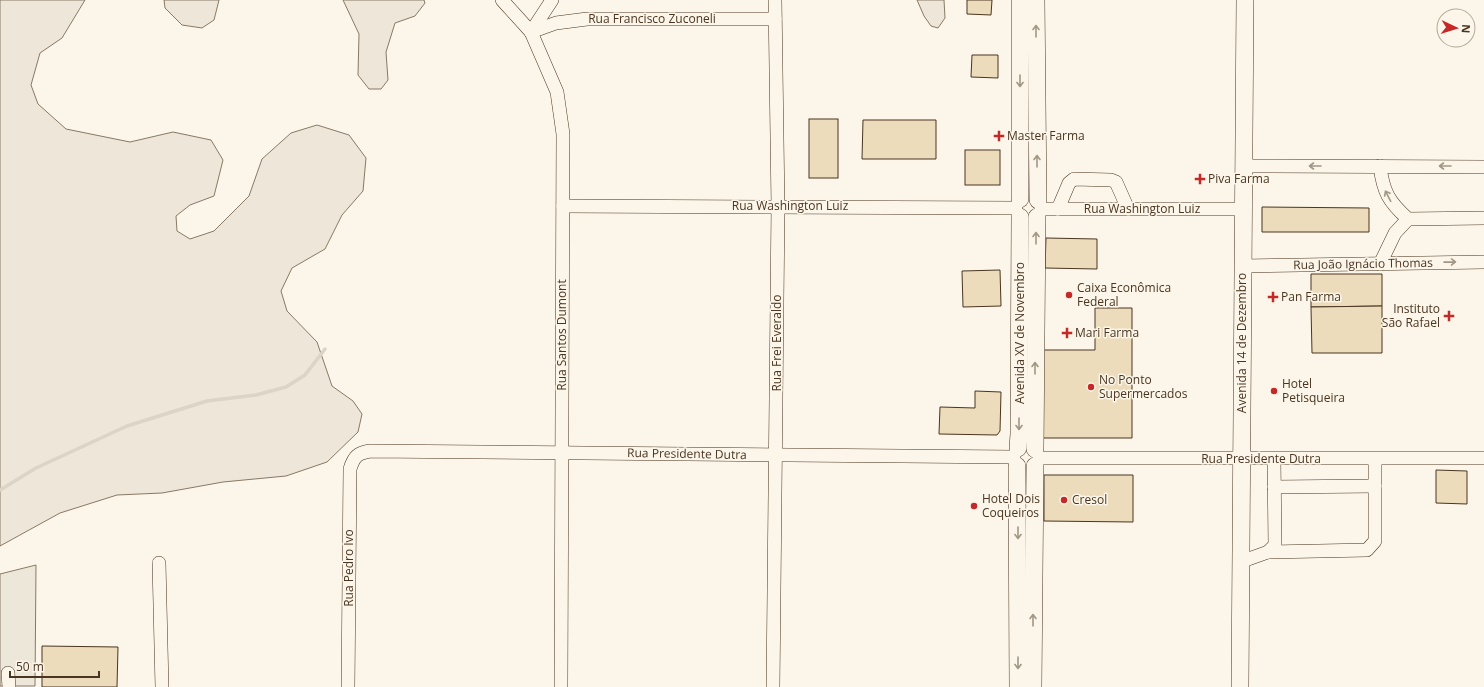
<svg xmlns="http://www.w3.org/2000/svg" width="1484" height="687" viewBox="0 0 1484 687" font-family="'Open Sans',sans-serif">
  <rect width="100%" height="100%" fill="#fbf6e9"/>
  <!-- green -->
  <g fill="#ede6d9" stroke="#887966">
    <path d="M0 0H85L62 38 40 53 31 85 38 104 66 129 130 142 173 132 211 140 223 160 214 196 190 205 176 216 177 231 190 239 214 231 249 196 262 159 291 133 317 125 349 135 366 158 363 191 342 215 325 249 292 268 281 291 287 311 317 342 332 386 353 401 362 414 358 432 327 462 286 476 223 482 162 493 117 495 60 513 0 546Z"/>
    <path d="M164 0H219L214 20 202 28 182 25 165 8Z"/>
    <path d="M343 0H424L425 3 415 16 395 23 386 52 388 80 381 89H369L358 75 359 34Z"/>
    <path d="M917 0H944L945 18 938 28 931 26 924 16Z"/>
  </g>
  <!-- parking -->
  <path fill="#ede7d9" stroke="#887966" d="M36 565 35 686H0V574Z"/>
  <g fill="none" stroke-linecap="round" stroke-linejoin="round">
    <!-- stream -->
    <path stroke="#dcd4c6" stroke-width="3.5" d="M0 490 36 468 127 426 207 401 256 395 286 387 305 375 325 349"/>
  </g>
  <!-- building -->
  <g fill="#ecdcbc" stroke="#4a3520">
    <path d="M967 0H992L991 15 967 14Z"/>
    <path d="M972 55H998V78L971 77Z"/>
    <rect x="809" y="119" width="29" height="59"/>
    <path d="M863 120H936V159H862Z"/>
    <rect x="965" y="150" width="35" height="35"/>
    <path d="M1262 207 1369 208V232H1262Z"/>
    <path d="M1046 238 1097 239V269L1045 268Z"/>
    <path d="M1000 270 1001 306 963 307 962 271Z"/>
    <path d="M1311 274H1382V306L1311 307Z"/>
    <path d="M1382 306V353H1312L1311 307Z"/>
    <path d="M1095 308H1132V438H1042V350H1095Z"/>
    <path d="M975 391 1001 392 1000 431 997 435 939 434 940 407 975 408Z"/>
    <path d="M1436 470 1467 471V504L1436 503Z"/>
    <path d="M1044 475H1133V522L1044 521Z"/>
    <path d="M42 646 118 647 117 687H42Z"/>
  </g>
  <g fill="none" stroke-linecap="round" stroke-linejoin="round">
    <defs>
      <g id="minor">
        <path d="M502 0 531 32 557 92 563 134 561 687"/>
        <path d="M531 32 556 23 587 19H775"/>
        <path d="M531 32 552 0"/>
        <path d="M1244 166 1484 167"/>
        <path d="M1380 166C1383 192 1389 202 1408 219L1484 218"/>
        <path d="M563 206 1016 208"/>
        <path d="M1041 209H1243"/>
        <path d="M1058 209 1069 183 1074 179 1111 180 1116 182 1128 209"/>
        <path d="M1380 264 1395 233 1408 219"/>
        <path d="M1243 266 1484 262"/>
        <path d="M1039 458H1484"/>
        <path d="M1274 487 1375 486"/>
        <path d="M1268 552 1367 550 1375 541V459"/>
        <path d="M1240 562 1268 552 1275 545 1274 459"/>
        <path d="M159 563 162 687"/>
        <path d="M8 673 9 687"/>
        <path d="M348 687 350 469C354 456 358 453 370 451L1014 457"/>
        <path d="M773 687 778 206 775 0"/>
      </g>
      <g id="major">
        <path d="M1020 0V199"/>
        <path d="M1036 0 1038 200"/>
        <path d="M1018 448 1019 434 1020 217"/>
        <path d="M1035 449 1037 217"/>
        <path d="M1017 466 1018 687"/>
        <path d="M1033 687 1035 466"/>
        <path d="M1240 687 1245 0"/>
      </g>
    </defs>
    <!-- minor casing -->
    <use href="#minor" stroke="#4a3520" stroke-width="14"/>
    <!-- major casing -->
    <use href="#major" stroke="#4a3520" stroke-width="18"/>
    <!-- minor -->
    <use href="#minor" stroke="#fbf6e9" stroke-width="13"/>
    <!-- major -->
    <use href="#major" stroke="#fbf6e9" stroke-width="17"/>
  </g>
  <!-- one-way arrows -->
  <defs><path id="oneway-shaft" d="M-6 0H5M1.5-3L5.5 0L1.5 3" fill="none" stroke-width="1.6" stroke-linecap="round" stroke-linejoin="round"/></defs>
  <g stroke="#a29684">
    <use href="#oneway-shaft" transform="translate(1036 31) rotate(-90)"/>
    <use href="#oneway-shaft" transform="translate(1020 81) rotate(90)"/>
    <use href="#oneway-shaft" transform="translate(1037 161) rotate(-90)"/>
    <use href="#oneway-shaft" transform="translate(1315 166) rotate(-180)"/>
    <use href="#oneway-shaft" transform="translate(1445 166) rotate(-180)"/>
    <use href="#oneway-shaft" transform="translate(1388 196) rotate(-117)"/>
    <use href="#oneway-shaft" transform="translate(1036 238) rotate(-90)"/>
    <use href="#oneway-shaft" transform="translate(1450 262) rotate(-1)"/>
    <use href="#oneway-shaft" transform="translate(1035 368) rotate(-90)"/>
    <use href="#oneway-shaft" transform="translate(1019 424) rotate(90)"/>
    <use href="#oneway-shaft" transform="translate(1018 533) rotate(90)"/>
    <use href="#oneway-shaft" transform="translate(1033 620) rotate(-90)"/>
    <use href="#oneway-shaft" transform="translate(1018 663) rotate(90)"/>
  </g>
  <!-- markers -->
  <g fill="#c62828" stroke="#fbf6e9" stroke-width="1.5">
    <path d="M997 130h4v4h4v4h-4v4h-4v-4h-4v-4h4z"/>
    <path d="M1198 173h4v4h4v4h-4v4h-4v-4h-4v-4h4z"/>
    <circle cx="1069" cy="295" r="4"/>
    <path d="M1271 291h4v4h4v4h-4v4h-4v-4h-4v-4h4z"/>
    <path d="M1447 310h4v4h4v4h-4v4h-4v-4h-4v-4h4z"/>
    <path d="M1065 327h4v4h4v4h-4v4h-4v-4h-4v-4h4z"/>
    <circle cx="1091" cy="387" r="4"/>
    <circle cx="1274" cy="391" r="4"/>
    <circle cx="1064" cy="500" r="4"/>
    <circle cx="974" cy="506" r="4"/>
  </g>
  <g text-anchor="middle" stroke-width="3" stroke-linejoin="round" paint-order="stroke">
    <!-- street labels -->
    <g font-size="12" fill="#4a3520" stroke="#fbf6e9">
      <text x="652" y="23">Rua Francisco Zuconeli</text>
      <text x="790" y="210">Rua Washington Luiz</text>
      <text x="1142" y="213">Rua Washington Luiz</text>
      <text transform="translate(1363 264) rotate(-1)" y="4">Rua João Ignácio Thomas</text>
      <text transform="translate(1020 333) rotate(-90)" y="4">Avenida XV de Novembro</text>
      <text transform="translate(562 335) rotate(-90)" y="4">Rua Santos Dumont</text>
      <text transform="translate(777 343) rotate(-90)" y="4">Rua Frei Everaldo</text>
      <text transform="translate(1242 343) rotate(-90)" y="4">Avenida 14 de Dezembro</text>
      <text transform="translate(687 454) rotate(1)" y="4">Rua Presidente Dutra</text>
      <text x="1261" y="463">Rua Presidente Dutra</text>
      <text transform="translate(349 568) rotate(-90)" y="4">Rua Pedro Ivo</text>
    </g>
    <!-- poi labels -->
    <g font-size="12" fill="#4a3520" stroke="#fbf6e9" text-anchor="start">
      <text x="1007" y="140">Master Farma</text>
      <text x="1208" y="183">Piva Farma</text>
      <text x="1077" y="292">Caixa Econômica<tspan x="1077" dy="14">Federal</tspan></text>
      <text x="1281" y="301">Pan Farma</text>
      <text x="1440" y="313" text-anchor="end">Instituto<tspan x="1440" dy="14">São Rafael</tspan></text>
      <text x="1075" y="337">Mari Farma</text>
      <text x="1099" y="384">No Ponto<tspan x="1099" dy="14">Supermercados</tspan></text>
      <text x="1282" y="388">Hotel<tspan x="1282" dy="14">Petisqueira</tspan></text>
      <text x="982" y="503">Hotel Dois<tspan x="982" dy="14">Coqueiros</tspan></text>
      <text x="1072" y="504">Cresol</text>
    </g>
  </g>
  <!-- north arrow -->
  <g transform="translate(1456 28) rotate(94)"><circle r="19" fill="#fbf6e9" stroke="#b4a999"/>
  <path d="M0-3L7 15L0 10L-7 15Z" fill="#c62828"/>
  <text y="-6" font-size="11" font-weight="bold" text-anchor="middle" fill="#4a3520">N</text>
  </g>
  <!-- scale -->
  <path d="M10 671v6h89v-6" fill="none" stroke="#4a3520" stroke-width="2"/>
  <text x="16" y="671" font-size="12" fill="#4a3520" stroke="#fbf6e9" stroke-width="3" paint-order="stroke">50 m</text>
</svg>
